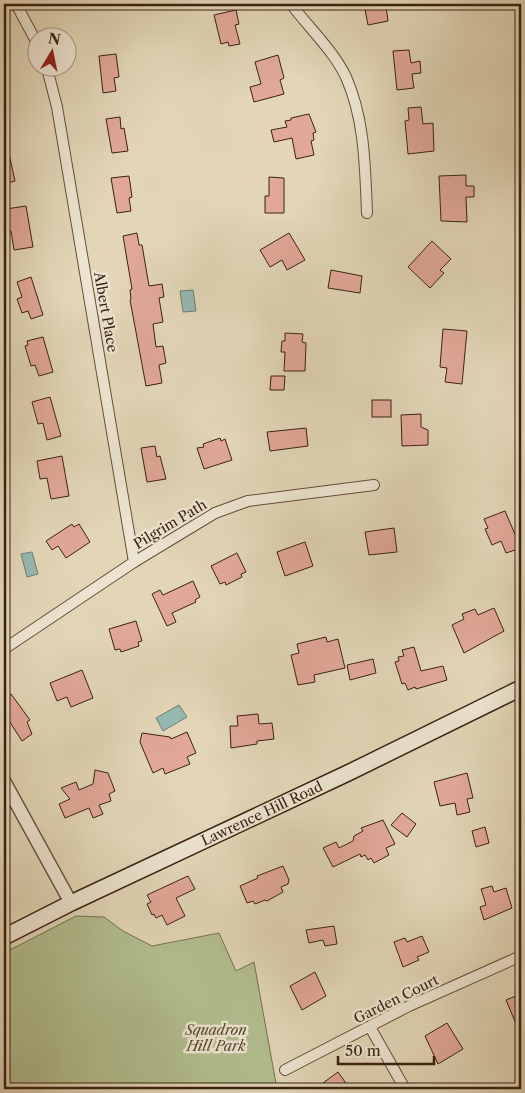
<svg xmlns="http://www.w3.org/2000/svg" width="525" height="1093" viewBox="0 0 525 1093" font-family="'Libre Caslon Text',serif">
  <rect width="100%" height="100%" fill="#e2d6b7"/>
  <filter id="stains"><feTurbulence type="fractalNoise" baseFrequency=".004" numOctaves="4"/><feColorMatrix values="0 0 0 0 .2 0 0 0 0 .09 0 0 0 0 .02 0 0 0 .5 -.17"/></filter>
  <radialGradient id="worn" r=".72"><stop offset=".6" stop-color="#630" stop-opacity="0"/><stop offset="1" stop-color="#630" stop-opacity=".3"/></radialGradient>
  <!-- green -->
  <path fill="#b2be8f" stroke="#767050" d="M76 916 104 917 123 931 152 946 219 933 236 971 254 962 277 1089H4V953Z"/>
  <!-- water -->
  <g fill="#95b9b1" stroke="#717c71">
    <path d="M193 290 196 311 183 312 180 291Z"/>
    <path d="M32 552 38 574 27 577 21 554Z"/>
    <path d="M179 705 187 717 163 731 156 718Z"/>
  </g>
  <!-- building -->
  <g fill="#e1a898" stroke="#3b2110">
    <path d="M364 4 386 6 388 21 368 25Z"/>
    <path d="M236 10 239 24 235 25 240 44 229 46 228 42 221 44 214 15Z"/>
    <path d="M409 50 411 63 420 61 421 73 412 74 414 88 397 90 393 51Z"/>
    <path d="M116 54 119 77 114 78 116 91 103 93 99 56Z"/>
    <path d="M278 55 284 78 280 80 284 94 254 102 250 87 261 84 255 62Z"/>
    <path d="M421 107 423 124 433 123 434 151 408 154 405 121 409 120 408 108Z"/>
    <path d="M309 114 316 132 313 133 314 140 311 141 314 155 296 159 292 138 274 142 271 130 287 127 285 121 291 120V118Z"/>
    <path d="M120 117 121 129 124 128 128 151 112 153 106 119Z"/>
    <path d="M4 149H8L15 181 4 184Z"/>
    <path d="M466 175V186H474V197H466L467 222 441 221 439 176Z"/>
    <path d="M129 176 132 197 129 198 131 211 117 213 111 178Z"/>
    <path d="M269 177 284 178V213H265V196H269Z"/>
    <path d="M26 206 33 247 14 250 11 231 4 232V217L7 216 6 209Z"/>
    <path d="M137 233 139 245H142L149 286 162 284 164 297 159 298 163 322 153 324 156 347 163 346 166 363 159 365 162 383 146 386 130 300 131 299 130 290 132 289 123 236Z"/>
    <path d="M289 233 305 260 287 270 282 260 270 267 260 250Z"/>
    <path d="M432 241 451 259 440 270 444 273 430 288 408 267Z"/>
    <path d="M331 270 362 276 360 293 328 288Z"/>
    <path d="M31 277 43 315 31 319 28 311 22 313 17 299 22 297 17 282Z"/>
    <path d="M443 329 467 331 462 384 445 382 447 368 440 367Z"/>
    <path d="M285 333 303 334 302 342 306 343 305 371H284L285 352H281L282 341H285Z"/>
    <path d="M43 337 53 372 39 376 35 365 31 366 25 346 28 345 27 341Z"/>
    <path d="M271 376H285L284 390H270Z"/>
    <path d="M50 397 61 436 47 440 43 423 38 424 32 402Z"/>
    <rect x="372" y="400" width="19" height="17"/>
    <path d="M421 414V427L428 430V445L402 446 401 415Z"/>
    <path d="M306 428 308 446 270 451 267 432Z"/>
    <path d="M220 438 221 441 225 439 232 460 204 469 197 448 204 447 203 444Z"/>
    <path d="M155 446 157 457 160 456 166 479 147 482 141 448Z"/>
    <path d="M62 456 69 496 51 499 47 478 40 479 37 461Z"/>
    <path d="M505 511 521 548 506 553 501 541 492 545 485 529 488 528 484 519Z"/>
    <path d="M72 524 74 527 79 524 90 542 66 558 58 546 52 550 46 541Z"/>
    <path d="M394 528 397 552 369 555 365 532Z"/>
    <path d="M305 542 313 566 285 576 277 552Z"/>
    <path d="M237 553 246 572 241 574 242 577 226 585 225 582 220 584 211 566Z"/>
    <path d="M193 581 200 597 195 600 196 602 172 613 176 622 167 626 152 594 160 590 163 595Z"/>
    <path d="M494 608 504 631 464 653 452 625 464 619 462 614 475 609 478 615Z"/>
    <path d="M136 621 142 641 138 642 139 646 121 652 120 649 115 650 109 629Z"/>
    <path d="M326 637 327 642 338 639 345 668 314 675 315 682 298 685 291 655 299 653 297 644Z"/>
    <path d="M414 647 421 671 443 666 447 680 416 689 415 687 408 690 405 683 402 684 395 662 399 661 398 657 404 656 402 650Z"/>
    <path d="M373 659 376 673 350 680 347 665Z"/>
    <path d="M82 670 93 698 71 707 67 697 57 701 50 683Z"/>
    <path d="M11 694 30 720 27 722 32 734 22 741 4 713V699Z"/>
    <path d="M258 714 259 724 272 723 274 739 257 741V744L231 748 230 726H238L237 716Z"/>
    <path d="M187 732 196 753 187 757 190 764 165 774 163 768 153 773 140 742 142 733 170 737 171 739Z"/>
    <path d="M95 770 108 773 115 791 109 794 111 801 99 805 103 814 93 818 89 808 65 818 59 804 70 799 61 788 76 782 79 790 93 784Z"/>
    <path d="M467 773 473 798 467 799 470 812 457 815 455 803 440 806 434 782Z"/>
    <path d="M402 813 416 824 407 837 391 825Z"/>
    <path d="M383 820 395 844 386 848 389 855 374 863 371 858 368 860 365 855 361 857 360 854 333 867 323 848 336 842 339 848 353 841 354 836 363 831 361 828Z"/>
    <path d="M485 827 489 843 476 847 472 831Z"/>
    <path d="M283 866 289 880 288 884 281 887 283 892 267 901 265 900 255 904 253 901 247 903 240 886 258 878 257 876Z"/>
    <path d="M188 876 195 889 176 898 185 916 167 925 162 915 156 918 154 914 152 915 147 904 151 902 147 895Z"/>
    <path d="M492 886 494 892 506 888 512 908 484 920 480 907 486 905 481 889Z"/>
    <path d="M334 926 337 944 325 946 323 940 309 943 306 930Z"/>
    <path d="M422 936 429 952 417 957 419 960 403 967 394 942 405 938 407 942Z"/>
    <path d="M315 972 326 996 302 1010 290 986Z"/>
    <path d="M521 994V1036L506 1000Z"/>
    <path d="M447 1023 463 1049 438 1064 425 1036Z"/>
    <path d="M338 1072 350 1089H327L323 1083Z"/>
  </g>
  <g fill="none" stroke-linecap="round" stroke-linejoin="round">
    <defs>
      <g id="minor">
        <path d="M16 4 38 45"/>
        <path d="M291 4C309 28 333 50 346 77 365 120 365 167 367 213"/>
        <path d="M47 68 57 107 134 562"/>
        <path d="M4 649 134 562 215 513 248 501 374 485"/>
        <path d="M370 1027 405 1089"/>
        <path d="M285 1070 409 1006 521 956"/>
      </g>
      <path id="tertiary" d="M4 781 71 903"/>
      <g id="secondary">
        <path id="s1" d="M4 937 71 903 348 773 521 688"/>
      </g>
    </defs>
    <!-- minor casing -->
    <use href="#minor" stroke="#654e3a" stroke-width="12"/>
    <!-- tertiary casing -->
    <use href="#tertiary" stroke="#654e3a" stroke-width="15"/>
    <!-- secondary casing -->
    <use href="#secondary" stroke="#3b2110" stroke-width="18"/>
    <!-- minor -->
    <use href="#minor" stroke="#ece4d0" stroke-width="10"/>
    <!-- tertiary -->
    <use href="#tertiary" stroke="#ece4d0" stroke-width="12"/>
    <!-- secondary -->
    <use href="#secondary" stroke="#ece4d0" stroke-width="15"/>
  </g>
  <g text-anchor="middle" stroke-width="5" stroke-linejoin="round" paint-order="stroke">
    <!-- street labels -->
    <g font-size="14" fill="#3b2110" stroke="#ece4d0">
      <text transform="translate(106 312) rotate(80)" y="5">Albert Place</text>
      <text transform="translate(170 524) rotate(-31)" y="5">Pilgrim Path</text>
      <text dy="5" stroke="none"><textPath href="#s1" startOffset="286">Lawrence Hill Road</textPath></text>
      <text transform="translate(396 999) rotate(-26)" y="5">Garden Court</text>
    </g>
    <!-- park labels -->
    <g font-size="14" font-style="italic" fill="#594830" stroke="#ece4d0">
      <text x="216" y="1035">Squadron<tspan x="216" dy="16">Hill Park</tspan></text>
    </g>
  </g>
  <!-- margin -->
  <rect width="525" height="1093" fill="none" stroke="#e2d6b7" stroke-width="20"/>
  <rect x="5" y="5" width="515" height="1083" fill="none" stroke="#3b2110" stroke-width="2.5"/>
  <rect x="10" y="10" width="505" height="1073" fill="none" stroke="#3b2110"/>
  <!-- north arrow -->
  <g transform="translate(52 52) rotate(10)"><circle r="24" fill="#ece4d0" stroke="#a59683"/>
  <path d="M0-4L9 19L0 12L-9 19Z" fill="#8f2418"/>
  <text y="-8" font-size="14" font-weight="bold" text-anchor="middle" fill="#3b2110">N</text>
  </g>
  <!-- scale -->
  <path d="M338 1056v8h96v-8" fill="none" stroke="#3b2110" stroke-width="2.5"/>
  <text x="345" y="1056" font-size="15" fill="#3b2110" stroke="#ece4d0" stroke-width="4" paint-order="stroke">50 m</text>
  <rect width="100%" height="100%" filter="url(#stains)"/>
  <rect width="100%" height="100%" fill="url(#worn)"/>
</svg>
